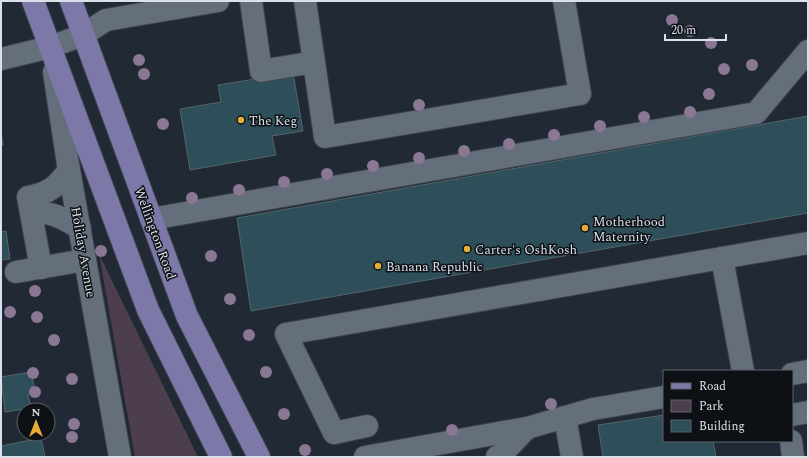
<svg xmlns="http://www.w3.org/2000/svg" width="809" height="458" viewBox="0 0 809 458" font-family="Spectral,serif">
  <rect width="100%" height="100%" fill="#202934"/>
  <!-- green -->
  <path fill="#4d3e4e" d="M99 254 198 457H135Z"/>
  <!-- building -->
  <g fill="#2e4f5a" stroke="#53656b">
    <path d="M293 73 303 131 272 136 276 155 190 170 180 109 221 102 218 85Z"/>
    <path d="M808 116V213L251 311 237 218Z"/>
    <path d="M1 132 3 145 1 146Z"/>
    <path d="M6 231 10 259 1 260V232Z"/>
    <path d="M31 372 34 386 31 387 32 394H28L31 408 5 412 1 377Z"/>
    <path d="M664 415V441H713L716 457H603L598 425Z"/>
    <path d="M41 438 45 457H1V446Z"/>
  </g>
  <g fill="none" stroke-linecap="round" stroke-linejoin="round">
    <defs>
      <g id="minor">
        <path d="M251 1 261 71 314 62"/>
        <path d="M305 1 325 137 580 94 564 1"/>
        <path d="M1 59 50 47 83 35 106 20 218 1"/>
        <path d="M54 72 68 164 120 457"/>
        <path d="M31 213C51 210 63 219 80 228"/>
        <path d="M151 219 756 113 808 51"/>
        <path d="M722 258 743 371"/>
        <path d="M41 268 28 197C50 193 56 187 69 170"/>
        <path d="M16 272 85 260"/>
        <path d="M792 374 808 371"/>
        <path d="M792 415 808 412"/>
        <path d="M565 417 572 457"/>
        <path d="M367 426 334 433 286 334 808 243"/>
        <path d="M791 441 793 457"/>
        <path d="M365 457 527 428 593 409 664 397"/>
        <path d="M497 457 503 453 527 428"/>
      </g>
      <g id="major">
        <path d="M33 1 148 310 221 457"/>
        <path d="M71 1 187 316 259 457"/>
      </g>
    </defs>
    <!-- minor casing -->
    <use href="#minor" stroke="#3c434c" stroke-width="24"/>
    <!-- major casing -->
    <use href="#major" stroke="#3c434c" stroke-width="24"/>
    <!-- minor -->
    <use href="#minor" stroke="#656f7c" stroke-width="22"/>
    <!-- major -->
    <use href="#major" stroke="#7c79a8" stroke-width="22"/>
  </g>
  <!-- trees -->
  <g fill="#8a7793">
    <circle cx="672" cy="20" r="6"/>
    <circle cx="690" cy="31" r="6"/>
    <circle cx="711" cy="43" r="6"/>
    <circle cx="139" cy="60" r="6"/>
    <circle cx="752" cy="65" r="6"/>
    <circle cx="724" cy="69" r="6"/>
    <circle cx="144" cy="74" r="6"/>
    <circle cx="709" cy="94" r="6"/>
    <circle cx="419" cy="105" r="6"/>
    <circle cx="690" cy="112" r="6"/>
    <circle cx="644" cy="117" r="6"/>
    <circle cx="163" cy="124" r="6"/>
    <circle cx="600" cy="126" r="6"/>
    <circle cx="554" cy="135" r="6"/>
    <circle cx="509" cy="144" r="6"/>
    <circle cx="464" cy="151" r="6"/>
    <circle cx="419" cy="158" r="6"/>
    <circle cx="373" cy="166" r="6"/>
    <circle cx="327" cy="174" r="6"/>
    <circle cx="284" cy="182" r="6"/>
    <circle cx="239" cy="190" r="6"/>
    <circle cx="192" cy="198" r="6"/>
    <circle cx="101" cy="251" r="6"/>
    <circle cx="211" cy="256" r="6"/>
    <circle cx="35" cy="291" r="6"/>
    <circle cx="230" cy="299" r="6"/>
    <circle cx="10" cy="312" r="6"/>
    <circle cx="37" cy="317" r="6"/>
    <circle cx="249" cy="335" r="6"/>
    <circle cx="54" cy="340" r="6"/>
    <circle cx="266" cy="372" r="6"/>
    <circle cx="33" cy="373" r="6"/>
    <circle cx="72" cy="379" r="6"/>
    <circle cx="35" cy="392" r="6"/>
    <circle cx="551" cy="404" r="6"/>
    <circle cx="284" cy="414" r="6"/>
    <circle cx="74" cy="424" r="6"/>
    <circle cx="452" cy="430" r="6"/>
    <circle cx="72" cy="437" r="6"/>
    <circle cx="305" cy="450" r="6"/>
  </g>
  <!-- markers -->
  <g fill="#e6ac36" stroke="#0d1116" stroke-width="1.5">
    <circle cx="241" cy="120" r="4"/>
    <circle cx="585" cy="228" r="4"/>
    <circle cx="467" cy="249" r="4"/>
    <circle cx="378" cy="266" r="4"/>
  </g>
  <g text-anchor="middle" stroke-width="3" stroke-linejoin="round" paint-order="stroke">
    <!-- poi labels -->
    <g font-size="13" fill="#dbe1e8" stroke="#0d1116" text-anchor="start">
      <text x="249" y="125">The Keg</text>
      <text x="593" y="226">Motherhood<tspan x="593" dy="15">Maternity</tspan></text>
      <text x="475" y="254">Carter's OshKosh</text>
      <text x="386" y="271">Banana Republic</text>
    </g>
    <!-- street labels -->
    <g font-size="13" fill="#dbe1e8" stroke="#0d1116">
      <text transform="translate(156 233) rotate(70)" y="5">Wellington Road</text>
      <text transform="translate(84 252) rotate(80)" y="5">Holiday Avenue</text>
    </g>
  </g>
  <!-- border -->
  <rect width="809" height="458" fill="none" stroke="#dbe1e8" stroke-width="4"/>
  <!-- legend -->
  <rect x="663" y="370" width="130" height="72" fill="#0d1116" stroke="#5f646a"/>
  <rect x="671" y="383" width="20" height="6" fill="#7c79a8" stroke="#5f646a"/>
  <text x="699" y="390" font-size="12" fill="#dbe1e8">Road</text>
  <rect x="671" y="400" width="20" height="12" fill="#4d3e4e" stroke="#5f646a"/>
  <text x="699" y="410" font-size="12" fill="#dbe1e8">Park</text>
  <rect x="671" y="420" width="20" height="12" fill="#2e4f5a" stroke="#5f646a"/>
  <text x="699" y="430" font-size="12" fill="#dbe1e8">Building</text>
  <!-- north arrow -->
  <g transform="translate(36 422)"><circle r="19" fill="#0d1116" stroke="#5f646a"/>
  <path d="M0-3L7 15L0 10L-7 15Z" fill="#e6ac36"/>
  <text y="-6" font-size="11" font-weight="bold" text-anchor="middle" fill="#dbe1e8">N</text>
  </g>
  <!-- scale -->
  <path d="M665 34v6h61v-6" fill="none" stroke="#dbe1e8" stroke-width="2"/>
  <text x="671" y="34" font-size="12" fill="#dbe1e8" stroke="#0d1116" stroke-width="3" paint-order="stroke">20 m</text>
</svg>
